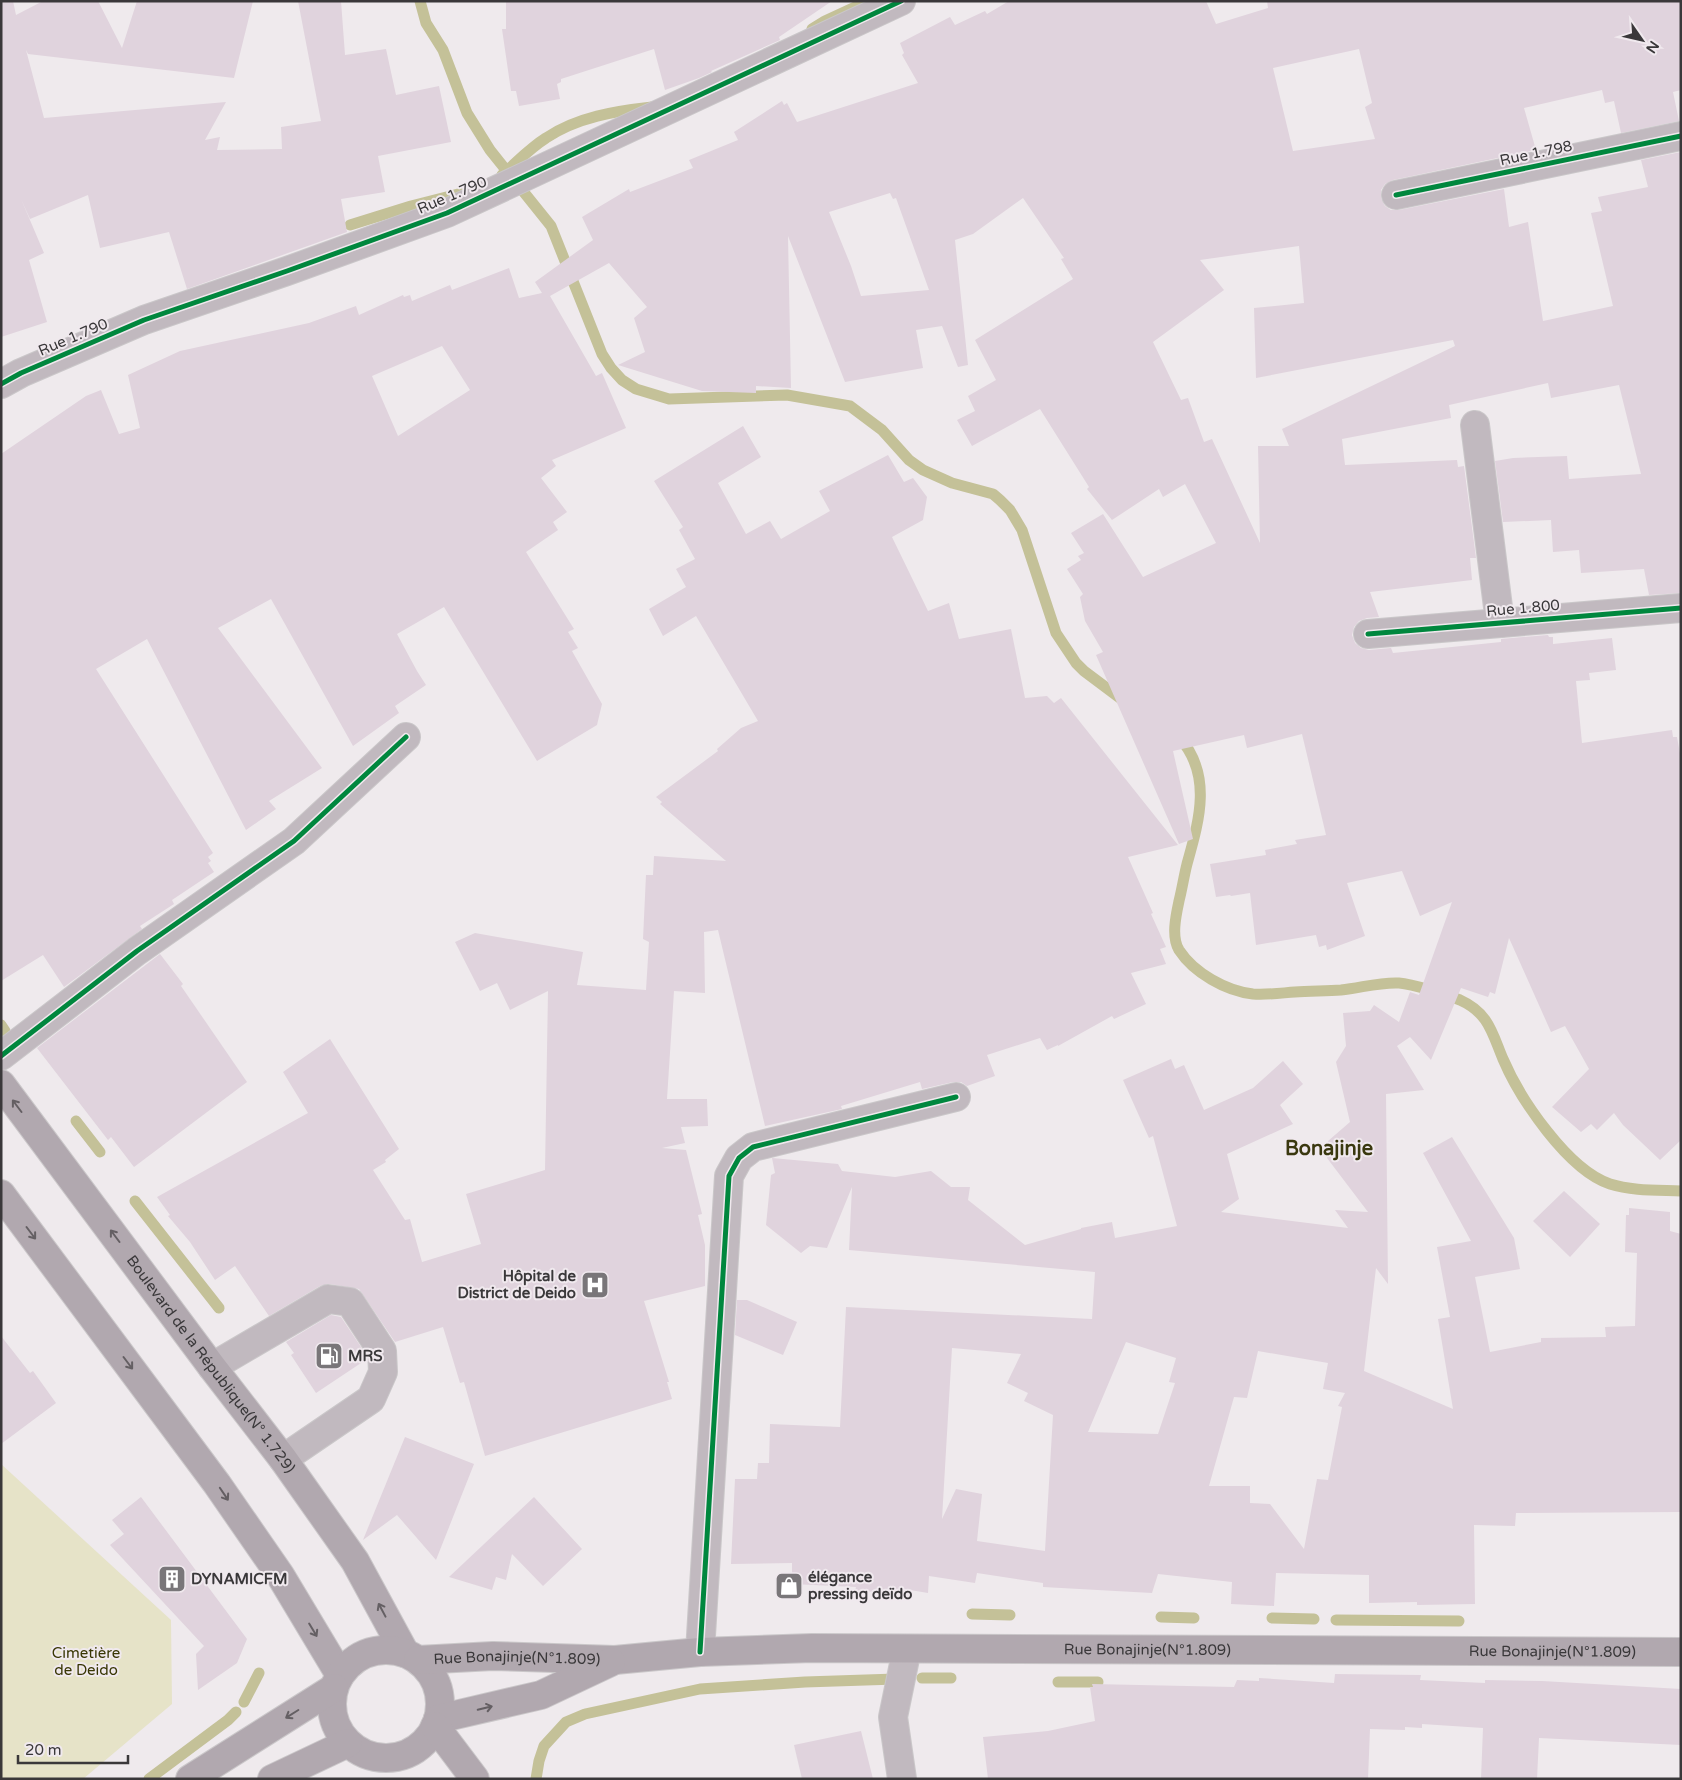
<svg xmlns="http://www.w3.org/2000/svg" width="1682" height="1780" viewBox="0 0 1682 1780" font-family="'Varela Round',sans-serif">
  <rect width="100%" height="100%" fill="#efeaed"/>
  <!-- green -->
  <path fill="#e6e3c8" d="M1 1464 171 1620 172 1704 83 1779H1Z"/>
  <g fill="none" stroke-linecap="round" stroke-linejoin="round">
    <!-- stream -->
    <g stroke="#c4c198" stroke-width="11">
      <path d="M420 1 426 23 443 50 467 113 490 150 551 226 602 354 611 368 622 380 636 389 669 399 787 395 850 406 882 430 909 460 923 470 952 483 993 494 1000 500 1010 510 1022 530 1056 633 1076 663 1084 671 1124 701"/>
      <path d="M812 29 825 21 866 2"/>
      <path d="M502 175C517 162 530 148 546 138 577 117 616 111 652 107"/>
      <path d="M350 225 411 206 466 192"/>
      <path d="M1179 737C1213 775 1199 821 1187 864 1184 876 1182 889 1179 901 1176 915 1171 937 1179 950 1194 973 1226 991 1253 994 1267 995 1281 993 1295 992 1310 991 1326 991 1341 990 1361 988 1379 982 1399 983 1413 984 1447 995 1460 1000 1489 1013 1492 1033 1503 1059 1520 1099 1568 1170 1610 1184 1632 1191 1658 1190 1681 1191"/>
      <path d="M1 1025 5 1031"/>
      <path d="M76 1121 100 1152"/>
      <path d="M135 1201 219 1308"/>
      <path d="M972 1614 1010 1615"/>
      <path d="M1161 1617 1194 1618"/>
      <path d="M1272 1618 1314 1619"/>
      <path d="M1336 1620 1459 1621"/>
      <path d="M922 1678H951"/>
      <path d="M1058 1682H1098"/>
      <path d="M244 1702 259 1673"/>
      <path d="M149 1779 228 1720 236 1712"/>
      <path d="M536 1779 539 1761 544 1746 566 1722 585 1714 700 1689 805 1682 896 1679"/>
    </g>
  </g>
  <!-- building -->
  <g fill="#e0d3dd" fill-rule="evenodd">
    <path d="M1 1H13L16 15 43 1H98L122 48 137 1H253L234 78 28 54 26 50 44 118 226 102 205 140 220 137 217 150 282 149 281 127 321 121 298 1H341L345 55 386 49 396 95 439 86 451 142 378 156 385 192 341 199 347 232 187 289 169 232 100 248 88 195 30 219 21 199 44 253 29 260 47 322 1 337Z"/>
    <path d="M506 1H832L779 37 780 40 711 71 712 72 699 78 665 90 654 49 561 79V82L557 84 560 99 519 106 516 91H511L502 29H506Z"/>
    <path d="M1009 1H1206L1216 24 1268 8 1267 1H1681V90L1673 92 1679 121 1621 133 1614 101 1605 103 1602 90 1524 108 1536 150 1393 180 1385 184 1381 190V198L1385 206 1391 210H1399L1504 189 1509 227 1528 222 1543 321 1613 306 1591 213 1602 211 1598 197 1648 187 1641 160 1681 152V593L1649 595 1644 569 1581 573 1579 550 1553 552 1551 520 1503 522 1495 461 1513 458 1567 456 1569 479 1641 474 1619 385 1551 398 1548 383 1449 405 1451 418 1342 439 1345 465 1457 460 1458 467 1464 466 1476 558H1470L1472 580 1370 592 1379 617 1367 618 1359 621 1354 627 1352 635 1355 643 1361 648 1369 650 1391 648 1393 653 1501 642V639L1548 635 1549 637H1553V644L1612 638 1616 670 1589 673 1590 680 1576 681 1582 743 1672 730 1673 737H1677L1681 759V1140L1660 1160 1623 1125 1614 1113 1597 1130 1591 1124 1581 1132 1552 1107 1589 1069 1565 1026 1551 1032 1509 938 1495 994 1490 992 1488 997 1461 988 1431 1060 1410 1037 1397 1046 1424 1090 1386 1094 1388 1284 1376 1268 1364 1371 1453 1409 1438 1319 1450 1317 1437 1247 1471 1241 1423 1153 1452 1137 1514 1238 1520 1269 1475 1277 1490 1352 1541 1342V1338L1606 1337 1605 1327 1635 1326 1637 1253 1625 1252 1626 1215H1629V1208L1670 1212V1231L1681 1234V1512L1516 1513 1515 1526 1474 1525 1475 1604 1417 1605V1602L1369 1603V1575L1276 1573 1274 1606 1231 1604 1232 1582 1158 1574 1152 1593 1043 1587V1583L977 1573 975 1583 929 1576 928 1593 904 1589V1593L855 1591 856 1587 792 1584V1563L731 1564 735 1479H757L758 1463H769L770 1424 840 1427 846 1307 1092 1319 1095 1272 849 1250 852 1187 827 1248 810 1246 801 1253 766 1225 771 1175 775 1173 772 1158 838 1164 842 1171 895 1177 931 1171 951 1187H970L968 1200 1025 1245 1081 1229V1228L1112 1222 1115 1238 1177 1226 1153 1136 1149 1138 1123 1080 1171 1059 1175 1069 1184 1065 1204 1110 1253 1088 1283 1061 1303 1084 1280 1105 1293 1124 1227 1154 1239 1199 1221 1212 1348 1228 1335 1210 1368 1212 1327 1158 1328 1141 1350 1122 1336 1062 1346 1046 1343 1013 1370 1011 1374 1005 1399 1022 1410 992 1419 995 1452 902 1420 916 1402 871 1347 883 1365 936 1327 950 1326 945 1319 947 1316 935 1256 945 1250 893 1231 896 1230 895 1216 897 1210 864 1266 855 1265 850 1297 844 1295 840 1326 835 1302 734 1247 748 1244 735 1173 751 1193 839 1179 844 1096 655 1103 652 1085 621 1080 597 1083 594 1067 569 1081 560 1078 556 1084 553 1071 533 1103 514 1143 577 1216 543 1185 484 1163 497 1159 489 1112 520 1087 489 1089 487 1040 409 972 446 957 420 975 411 968 396 996 380 975 340 1073 279 1061 259 1064 258 1023 198 973 234 955 240 968 365 958 367 942 326 916 330 923 368 845 382 788 236 791 388 756 386V393L702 391 618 365 645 352 634 318 647 307 609 263 550 296 596 376 602 373 626 428 552 460 556 466 541 478 567 512 553 522 558 530 526 552 574 629 568 632 578 648 572 651 602 704 597 725 537 761 444 607 397 634 417 671 426 685 395 706 399 713 353 746 271 599 218 628 322 768 269 801 276 809 246 830 147 639 96 669 213 853 208 857 211 861 208 863 214 872 172 900 174 904 140 926 142 929 64 987 43 955 1 981V454L86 396 101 390 119 434 140 428 128 375 180 351 309 323 356 306 359 315 403 295 404 297 410 295 412 301 450 285 452 290 509 268 519 298 542 293 535 282 593 240 582 217 629 189 630 192 693 168 689 160 738 140 734 132 782 101 784 105 787 103 797 122 918 83 902 55 904 53 900 43 950 17 955 25 985 11 987 14ZM1359 49 1372 103 1365 107 1375 139 1293 151 1273 68ZM890 193 893 199 896 198 929 290 861 296 851 266 829 212ZM1299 246 1304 303 1254 308 1256 378 1453 340 1455 346 1282 429 1289 446H1258L1260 543 1212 439 1204 442 1188 398 1181 400 1153 342 1224 290 1200 260ZM442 346 470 390 398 436 372 376ZM1126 1342 1176 1358 1169 1382 1175 1383 1158 1434 1088 1432ZM952 1348 1021 1354 1007 1383 1028 1393 1024 1401 1053 1415 1045 1551 977 1541 982 1494 956 1489 942 1519ZM1258 1351 1328 1363 1323 1389 1345 1393 1338 1406 1342 1407 1328 1480 1317 1479 1304 1549 1270 1504 1250 1503V1486H1209L1234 1397 1247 1398Z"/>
    <path d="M743 426 761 457 718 483 746 534 770 521 781 539 830 511 819 491 888 455 904 482 913 478 927 497 923 520 892 537 928 611 949 603 959 639 1011 629 1025 698 1047 696 1054 703 1061 698 1178 845 1128 857 1153 913 1151 914 1166 947 1160 949 1166 964 1131 973 1146 1004 1114 1019 1112 1016 1058 1046V1045L1047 1050 1040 1038 987 1055 995 1076 967 1086 961 1082H953L922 1089 920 1082 841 1106 842 1109 765 1126 718 930 704 932 705 993 674 991 667 1099H707L708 1126 681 1127 685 1143 662 1148 686 1150 702 1214 698 1215 705 1245V1286L644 1301 669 1382H667L672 1399 485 1456 464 1382 460 1383 443 1327 395 1342 359 1289 330 1284 320 1286 269 1316 235 1266 215 1280 190 1242 168 1216 170 1215 157 1197 308 1113 283 1072 330 1039 399 1149 385 1160 386 1162 373 1170 405 1220 410 1219 422 1262 481 1244 466 1194 545 1170 548 991 510 1010 497 983 480 991 455 942 475 933 583 952 577 985 646 990 649 942 643 939 646 875H653L654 856 726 861 660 804 662 802 656 797 718 751 717 749 741 728 758 721 696 616 663 636 649 609 686 587 676 569 695 559 679 530 683 527 654 481Z"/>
    <path d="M160 954 183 984 181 986 247 1082 134 1167 111 1137 108 1140 37 1048Z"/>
    <path d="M1564 1191 1600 1224 1570 1257 1533 1221Z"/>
    <path d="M737 1300H747L797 1322 783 1355 735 1335Z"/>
    <path d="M331 1315 341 1317 367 1356V1359L316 1393 291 1355 294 1353 286 1342Z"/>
    <path d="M1 1336 30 1373 33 1371 56 1403 1 1444Z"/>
    <path d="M405 1437 474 1464 436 1560 397 1515 363 1540Z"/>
    <path d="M141 1497 247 1639 237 1663 198 1690 196 1654 204 1646 110 1545 124 1534 112 1520Z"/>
    <path d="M534 1497 582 1549 543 1586 512 1554 506 1580 496 1577 492 1590 449 1577Z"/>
    <path d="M1335 1674 1421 1675 1420 1680 1485 1683V1680L1542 1681 1681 1689V1745L1539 1738 1537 1779H1481L1483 1728 1422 1724V1728L1405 1727V1730L1370 1729 1368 1779H988L983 1737 1048 1731 1095 1721 1090 1687H1093L1092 1684 1234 1687 1237 1680 1259 1681V1678L1334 1683Z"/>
    <path d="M861 1731 873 1779H802L794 1745Z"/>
  </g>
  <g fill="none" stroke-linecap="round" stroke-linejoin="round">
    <defs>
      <g id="minor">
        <path d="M1396 195 1681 136"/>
        <path d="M1 384 21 373 144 320 287 271 447 213 901 1"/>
        <path d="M1475 425 1500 623"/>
        <path d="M1368 634 1681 608"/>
        <path d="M1 1056 137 951 294 841 406 737"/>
        <path d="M212 1367 328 1299 350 1302 382 1351 383 1372 371 1399 283 1459"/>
        <path d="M700 1652 729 1176 739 1158 753 1147 956 1097"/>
        <path d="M902 1779 893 1717 907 1649"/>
      </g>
      <g id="major">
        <path id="s1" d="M1 1084 212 1367 283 1459 355 1561 405 1653"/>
        <path d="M1 1194 217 1484 280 1575 340 1675"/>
        <circle cx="386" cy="1704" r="54"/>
        <path id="s2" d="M418 1660 493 1656 615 1660 700 1652 812 1648 1681 1652"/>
        <path d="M438 1719 541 1695 611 1662"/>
        <path d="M435 1726 475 1779"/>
        <path d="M190 1779 334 1688"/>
        <path d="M272 1779 348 1743"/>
      </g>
    </defs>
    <!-- minor casing -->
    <use href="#minor" stroke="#cac7c9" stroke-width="30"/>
    <!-- major casing -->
    <use href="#major" stroke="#cac7c9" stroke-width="30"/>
    <!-- minor -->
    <use href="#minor" stroke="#c1b9bf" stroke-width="28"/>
    <!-- major -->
    <use href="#major" stroke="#b1a8af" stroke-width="28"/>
    <defs>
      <g id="cycleway">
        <path d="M1396 195 1681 136"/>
        <path d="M1 384 21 373 144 320 287 271 447 213 901 1"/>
        <path d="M1368 634 1681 608"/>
        <path d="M1 1056 137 951 294 841 406 737"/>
        <path d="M700 1652 729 1176 739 1158 753 1147 956 1097"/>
      </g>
    </defs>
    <!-- cycleway casing -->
    <use href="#cycleway" stroke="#f0e9ee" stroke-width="8"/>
    <!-- cycleway -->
    <use href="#cycleway" stroke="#00873e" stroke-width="5"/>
  </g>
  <!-- one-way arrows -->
  <defs><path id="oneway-shaft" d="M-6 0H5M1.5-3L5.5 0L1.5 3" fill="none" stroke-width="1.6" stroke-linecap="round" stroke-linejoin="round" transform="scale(1.25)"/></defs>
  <g stroke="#645f63">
    <use href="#oneway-shaft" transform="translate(17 1106) rotate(-127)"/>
    <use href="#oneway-shaft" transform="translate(31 1233) rotate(53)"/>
    <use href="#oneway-shaft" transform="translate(115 1236) rotate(-127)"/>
    <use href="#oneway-shaft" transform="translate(128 1363) rotate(53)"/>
    <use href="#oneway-shaft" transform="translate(224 1494) rotate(56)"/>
    <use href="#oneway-shaft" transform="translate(382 1610) rotate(-118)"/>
    <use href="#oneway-shaft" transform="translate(313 1630) rotate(59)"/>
    <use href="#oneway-shaft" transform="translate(485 1708) rotate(-13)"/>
    <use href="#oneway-shaft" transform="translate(292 1714) rotate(148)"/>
  </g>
  <!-- icons -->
  <defs>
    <symbol id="hospital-square" viewBox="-11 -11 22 22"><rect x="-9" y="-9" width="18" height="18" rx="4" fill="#797679" stroke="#f0e9ee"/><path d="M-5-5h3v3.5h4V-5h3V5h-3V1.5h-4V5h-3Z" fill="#fff"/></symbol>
    <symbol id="fuel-square" viewBox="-11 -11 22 22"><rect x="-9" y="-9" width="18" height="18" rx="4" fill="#797679" stroke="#f0e9ee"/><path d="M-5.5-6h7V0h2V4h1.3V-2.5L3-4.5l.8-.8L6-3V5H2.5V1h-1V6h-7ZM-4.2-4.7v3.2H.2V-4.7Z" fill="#fff"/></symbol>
    <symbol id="building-square" viewBox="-11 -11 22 22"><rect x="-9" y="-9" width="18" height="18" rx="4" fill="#797679" stroke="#f0e9ee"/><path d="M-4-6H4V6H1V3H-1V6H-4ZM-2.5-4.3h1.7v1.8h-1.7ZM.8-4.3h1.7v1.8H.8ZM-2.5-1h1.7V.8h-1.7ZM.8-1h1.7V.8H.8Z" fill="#fff"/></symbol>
    <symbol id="shop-square" viewBox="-11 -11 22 22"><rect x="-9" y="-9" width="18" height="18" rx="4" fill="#797679" stroke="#f0e9ee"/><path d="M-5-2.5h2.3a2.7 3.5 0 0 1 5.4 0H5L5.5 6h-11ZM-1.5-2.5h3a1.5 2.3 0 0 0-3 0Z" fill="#fff"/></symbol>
  </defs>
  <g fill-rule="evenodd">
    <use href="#hospital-square" x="579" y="1269" width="32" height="32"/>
    <use href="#fuel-square" x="313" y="1340" width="32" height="32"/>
    <use href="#building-square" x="156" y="1563" width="32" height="32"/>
    <use href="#shop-square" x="773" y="1570" width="32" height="32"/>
  </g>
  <g text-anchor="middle" stroke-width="4" stroke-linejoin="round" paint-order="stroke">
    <!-- street labels -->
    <g font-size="15" fill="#3a383a" stroke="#f0e9ee">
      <text transform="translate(1536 153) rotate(-12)" y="5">Rue 1.798</text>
      <text transform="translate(452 195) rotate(-23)" y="5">Rue 1.790</text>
      <text transform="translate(73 337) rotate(-23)" y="5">Rue 1.790</text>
      <text transform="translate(1523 608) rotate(-5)" y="5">Rue 1.800</text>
      <text dy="5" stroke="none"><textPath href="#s1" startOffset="350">Boulevard de la République(N° 1.729)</textPath></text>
      <text dy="5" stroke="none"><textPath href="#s2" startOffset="730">Rue Bonajinje(N°1.809)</textPath></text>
      <text dy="5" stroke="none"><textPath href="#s2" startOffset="1135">Rue Bonajinje(N°1.809)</textPath></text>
      <text dy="5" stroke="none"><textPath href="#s2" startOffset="99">Rue Bonajinje(N°1.809)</textPath></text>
    </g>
    <!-- poi labels -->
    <g font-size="15" font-weight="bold" fill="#3a383a" stroke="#f0e9ee" text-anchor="start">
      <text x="576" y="1281" text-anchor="end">Hôpital de<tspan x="576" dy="17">District de Deido</tspan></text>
      <text x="348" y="1361">MRS</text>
      <text x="808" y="1582">élégance<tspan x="808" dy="17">pressing deïdo</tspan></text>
      <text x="191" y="1584">DYNAMICFM</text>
    </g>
    <!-- park labels -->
    <g font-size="15" fill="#383603" stroke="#f0e9ee">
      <text x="86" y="1658">Cimetière<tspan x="86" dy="17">de Deido</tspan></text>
    </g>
    <!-- district labels -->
    <g font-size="20" font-weight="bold" fill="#3a380f" stroke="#f0e9ee">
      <text x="1329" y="1155">Bonajinje</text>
    </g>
  </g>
  <!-- border -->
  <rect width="1682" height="1780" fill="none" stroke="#3a383a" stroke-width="5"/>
  <!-- north arrow -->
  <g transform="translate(1642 40) rotate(124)" stroke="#f0e9ee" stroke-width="4" paint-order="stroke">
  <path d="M0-4L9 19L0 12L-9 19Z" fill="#3a383a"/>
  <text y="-8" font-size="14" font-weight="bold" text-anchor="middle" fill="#3a383a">N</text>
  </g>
  <!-- scale -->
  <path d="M18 1755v8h110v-8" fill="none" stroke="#3a383a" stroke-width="2.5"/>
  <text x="25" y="1755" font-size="15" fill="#3a383a" stroke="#f0e9ee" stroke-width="4" paint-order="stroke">20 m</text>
</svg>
